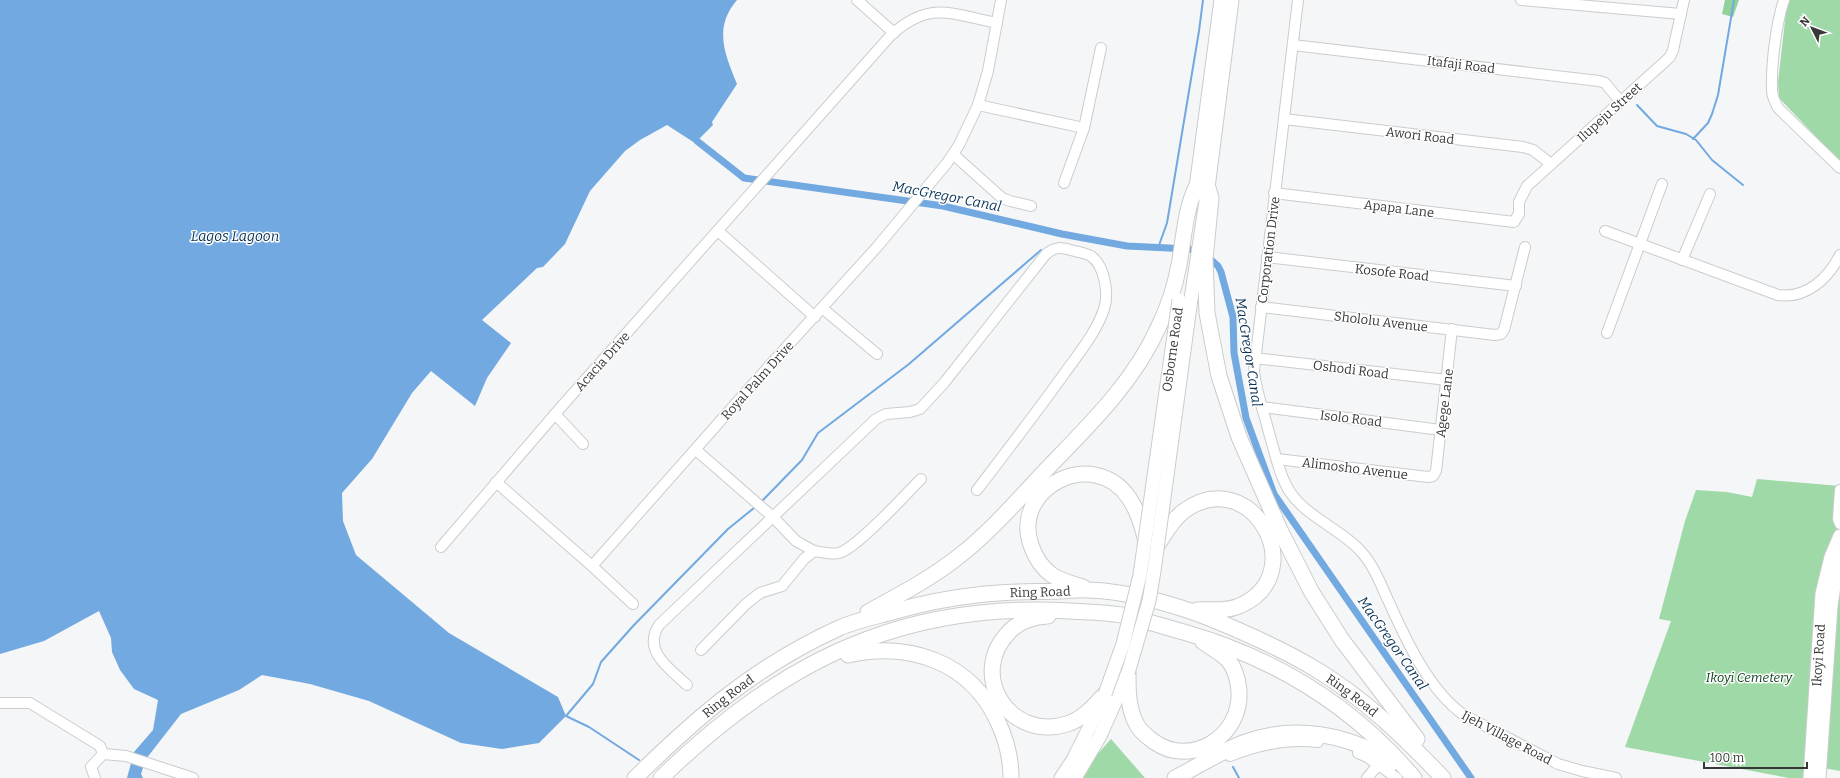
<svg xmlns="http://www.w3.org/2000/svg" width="1840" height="778" viewBox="0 0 1840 778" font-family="Bitter,serif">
  <rect width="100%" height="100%" fill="#f5f6f7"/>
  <!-- green -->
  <g fill="#9fd9a8">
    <path d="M1790 0H1840V162L1779 98 1778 82 1786 12Z"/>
    <path d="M1757 479 1840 486V771L1807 765 1806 778H1789L1625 747 1671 621 1659 619 1685 521 1696 490 1727 492 1752 497Z"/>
    <path d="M1111 739 1145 778H1076Z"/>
  </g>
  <!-- forest -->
  <path fill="#90d19c" d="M1725 0H1739L1733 17 1722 14Z"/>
  <!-- water -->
  <path fill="#72a9e1" d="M0 0H737C713 28 725 54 737 84L712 122 713 125 695 143 667 125 640 140 625 151 590 191 565 244 543 267 537 268 482 320 511 343 487 378 475 406 431 371 412 393 372 459 342 493 343 521 356 555 449 633 558 697 566 716 539 743 502 749 461 743 369 701 310 684 262 675 239 690 181 714 146 759 141 774 143 778H127L134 752 153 730 158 700 134 689 120 670 112 652 111 638 99 611 44 641 0 654Z"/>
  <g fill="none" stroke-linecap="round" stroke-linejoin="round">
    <!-- stream -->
    <g stroke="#72a9e1" stroke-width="2">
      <path d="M1637 105 1657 126 1686 134 1696 140 1712 160 1743 185"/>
      <path d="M1693 139 1708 123 1712 114 1718 95 1734 0"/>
      <path d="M1158 248 1167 223 1199 31 1203 0"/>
      <path d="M762 501 802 460 818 433 909 364 1041 250"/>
      <path d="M639 760 589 727 566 716 593 684 601 662 634 625 728 529 754 508"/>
      <path d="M1233 767 1239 778"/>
    </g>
    <!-- canal -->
    <path stroke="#72a9e1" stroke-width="7" d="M697 141 744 178 943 206 1062 234 1127 246 1189 249 1202 253 1208 257 1218 266 1221 272 1233 317 1234 353 1246 418 1274 494 1471 778"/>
    <defs>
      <g id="minor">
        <path d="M857 0 894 33"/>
        <path d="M1298 0 1254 371C1256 392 1264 412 1269 433 1275 452 1279 475 1290 492 1306 517 1345 531 1364 555 1375 568 1381 585 1388 600 1405 638 1429 691 1464 715L1558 764 1582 771 1616 778"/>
        <path d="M1521 0 1681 14"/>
        <path d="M1784 0C1776 24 1771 65 1772 90 1772 97 1775 102 1778 108L1840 168"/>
        <path d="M1293 45 1599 81 1605 83 1620 101"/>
        <path d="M978 105 1084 128"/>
        <path d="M1284 119 1523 147 1533 150 1551 164"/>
        <path d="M953 154 1002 198 1010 201 1031 206"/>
        <path d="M1064 183 1084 128 1101 48"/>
        <path d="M1274 193 1514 222 1519 214V202L1527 186 1670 57 1673 50 1684 0"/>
        <path d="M718 231 815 317"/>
        <path d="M1605 231 1778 295C1806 299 1828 279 1840 255"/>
        <path d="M1267 257 1516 286"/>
        <path d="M1682 260 1710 194"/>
        <path d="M1261 307 1495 335 1501 334 1504 330 1525 247"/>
        <path d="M822 308 877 354"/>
        <path d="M1607 333 1662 184"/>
        <path d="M1254 358 1447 380"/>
        <path d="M1262 407 1441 430"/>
        <path d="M555 414 583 444"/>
        <path d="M696 450 774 518 796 541 814 551"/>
        <path d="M1277 459 1428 477 1433 476 1436 471 1452 329"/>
        <path d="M496 482 592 566 633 604"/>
        <path d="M1840 490 1838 519 1840 524"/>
        <path d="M441 547 562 406 891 35C930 0 951 14 997 23"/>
        <path d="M592 566 753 384 877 247 947 163 959 145 978 105 988 71 1001 0"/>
        <path d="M701 650 746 604 760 593 782 586 804 559 814 551C822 552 832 555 839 553 857 548 905 495 921 479"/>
        <path d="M687 685C670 669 642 651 659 625L876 419 886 414 910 412 920 409 944 383 1046 254C1059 244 1064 249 1079 252 1083 253 1087 254 1091 256 1105 266 1109 294 1104 309 1096 333 1079 353 1064 374 1036 413 1006 452 977 490"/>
        <path d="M0 703H30L100 746 103 754"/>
        <path d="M1358 753 1367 757 1397 778"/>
        <path d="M1230 756C1258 745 1287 738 1318 742"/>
        <path d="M95 778 91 767 103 754 126 756 193 778"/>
        <path d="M1367 778 1379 764"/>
      </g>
      <g id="major">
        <path d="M1195 195 1221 0"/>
        <path d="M1191 299 1208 188 1232 0"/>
        <path d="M1061 778 1073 760 1103 700"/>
        <path d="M1075 778 1100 736 1127 675"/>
        <path id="s1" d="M1810 778 1822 594 1831 557 1840 536"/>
        <path d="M1819 778 1831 606 1836 572 1840 559"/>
      </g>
      <g id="highway">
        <path d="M1208 188 1211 198 1205 259 1207 313 1219 376 1239 437 1280 530 1311 591 1342 640 1417 739"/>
        <path d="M1158 544C1166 532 1173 519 1184 511 1251 462 1314 574 1239 606 1226 612 1211 609 1197 610"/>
        <path d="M1083 587C1072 584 1061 581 1052 575 1042 568 1035 557 1031 545 1011 487 1094 446 1129 498 1138 511 1142 526 1146 541"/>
        <path d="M868 612C899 595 930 579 958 557 990 532 1017 501 1044 472 1086 428 1133 384 1158 328 1168 308 1175 286 1179 265 1184 238 1185 209 1197 185"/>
        <path d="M1048 616C1034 616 1018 622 1009 632 967 675 1010 742 1067 724 1083 719 1094 706 1105 694"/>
        <path d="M848 655C909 641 971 662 998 722 1006 739 1011 759 1011 778"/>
        <path d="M1128 673C1128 690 1128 706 1135 721 1138 729 1146 736 1153 741 1191 769 1242 736 1239 691 1238 680 1236 669 1228 660 1221 653 1212 648 1203 642"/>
        <path id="s2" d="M635 778C699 715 756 666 839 628 855 621 874 617 892 612 920 604 948 598 977 595 1005 591 1033 592 1061 591 1070 591 1079 589 1088 590 1126 591 1174 604 1209 618 1246 633 1283 649 1317 670 1365 699 1405 738 1443 778"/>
        <path d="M661 778C720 721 787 669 865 640 931 615 1001 607 1070 611 1087 612 1105 612 1122 615 1144 620 1165 627 1187 633 1276 659 1354 707 1414 778"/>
        <path d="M1175 778C1198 766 1220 752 1243 743 1293 724 1349 733 1392 763"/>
      </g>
    </defs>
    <!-- minor casing -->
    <use href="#minor" stroke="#cbcccd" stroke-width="12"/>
    <!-- major casing -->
    <use href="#major" stroke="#cbcccd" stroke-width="15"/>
    <!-- highway casing -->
    <use href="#highway" stroke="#cbcccd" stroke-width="17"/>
    <!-- minor -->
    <use href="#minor" stroke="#fff" stroke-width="10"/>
    <!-- major -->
    <use href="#major" stroke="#fff" stroke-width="13"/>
    <!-- highway -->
    <use href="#highway" stroke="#fff" stroke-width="15"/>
    <defs>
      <g id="major-bridge">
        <path d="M1128 673 1149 601 1154 571 1191 299"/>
        <path id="s3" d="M1105 694 1123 644 1140 575 1179 300"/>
      </g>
    </defs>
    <!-- major-bridge casing -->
    <use href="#major-bridge" stroke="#cbcccd" stroke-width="15" stroke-linecap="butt"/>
    <!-- major-bridge -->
    <use href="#major-bridge" stroke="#fff" stroke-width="13"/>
  </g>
  <g text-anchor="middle" stroke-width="3" stroke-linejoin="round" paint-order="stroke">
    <!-- street labels -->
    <g font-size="13" fill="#373737" stroke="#fff">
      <text transform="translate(1461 64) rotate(7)" y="5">Itafaji Road</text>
      <text transform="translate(1609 112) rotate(-42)" y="5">Ilupeju Street</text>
      <text transform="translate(1420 135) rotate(7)" y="5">Awori Road</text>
      <text transform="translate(1399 208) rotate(7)" y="5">Apapa Lane</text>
      <text transform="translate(1268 250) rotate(-83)" y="5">Corporation Drive</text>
      <text transform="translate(1392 272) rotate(6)" y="5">Kosofe Road</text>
      <text transform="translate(1381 321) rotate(7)" y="5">Shololu Avenue</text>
      <text dy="5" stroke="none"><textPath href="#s3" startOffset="352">Osborne Road</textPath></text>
      <text transform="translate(602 361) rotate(-48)" y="5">Acacia Drive</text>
      <text transform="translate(1351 369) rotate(7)" y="5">Oshodi Road</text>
      <text transform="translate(757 380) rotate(-48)" y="5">Royal Palm Drive</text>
      <text transform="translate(1444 403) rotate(-83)" y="5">Agege Lane</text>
      <text transform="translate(1351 418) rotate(7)" y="5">Isolo Road</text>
      <text transform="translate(1355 468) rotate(7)" y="5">Alimosho Avenue</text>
      <text dy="5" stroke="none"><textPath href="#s2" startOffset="460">Ring Road</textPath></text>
      <text dy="5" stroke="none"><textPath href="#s1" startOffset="123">Ikoyi Road</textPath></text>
      <text dy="5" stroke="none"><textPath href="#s2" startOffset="796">Ring Road</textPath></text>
      <text dy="5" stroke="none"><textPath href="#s2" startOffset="124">Ring Road</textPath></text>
      <text transform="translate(1507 737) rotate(28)" y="5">Ijeh Village Road</text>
    </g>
    <!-- park labels -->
    <g font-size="13" font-style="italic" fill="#11401e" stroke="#fff">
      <text x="1749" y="682">Ikoyi Cemetery</text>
    </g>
    <!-- water labels -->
    <g font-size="14" font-style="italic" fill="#0a3357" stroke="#fff">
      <text transform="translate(947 196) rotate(11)" y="5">MacGregor Canal</text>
      <text x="235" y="241">Lagos Lagoon</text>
      <text transform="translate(1249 352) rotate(81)" y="5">MacGregor Canal</text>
      <text transform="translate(1393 643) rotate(55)" y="5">MacGregor Canal</text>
    </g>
  </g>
  <!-- north arrow -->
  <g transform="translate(1812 28) rotate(312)" stroke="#ffffff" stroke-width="3" paint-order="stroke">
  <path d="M0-3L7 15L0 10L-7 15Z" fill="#373737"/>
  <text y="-6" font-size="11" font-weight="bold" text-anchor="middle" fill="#373737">N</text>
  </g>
  <!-- scale -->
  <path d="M1704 762v6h103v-6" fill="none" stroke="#373737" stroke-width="2"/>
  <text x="1710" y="762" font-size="12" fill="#373737" stroke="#ffffff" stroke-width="3" paint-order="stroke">100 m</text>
</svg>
